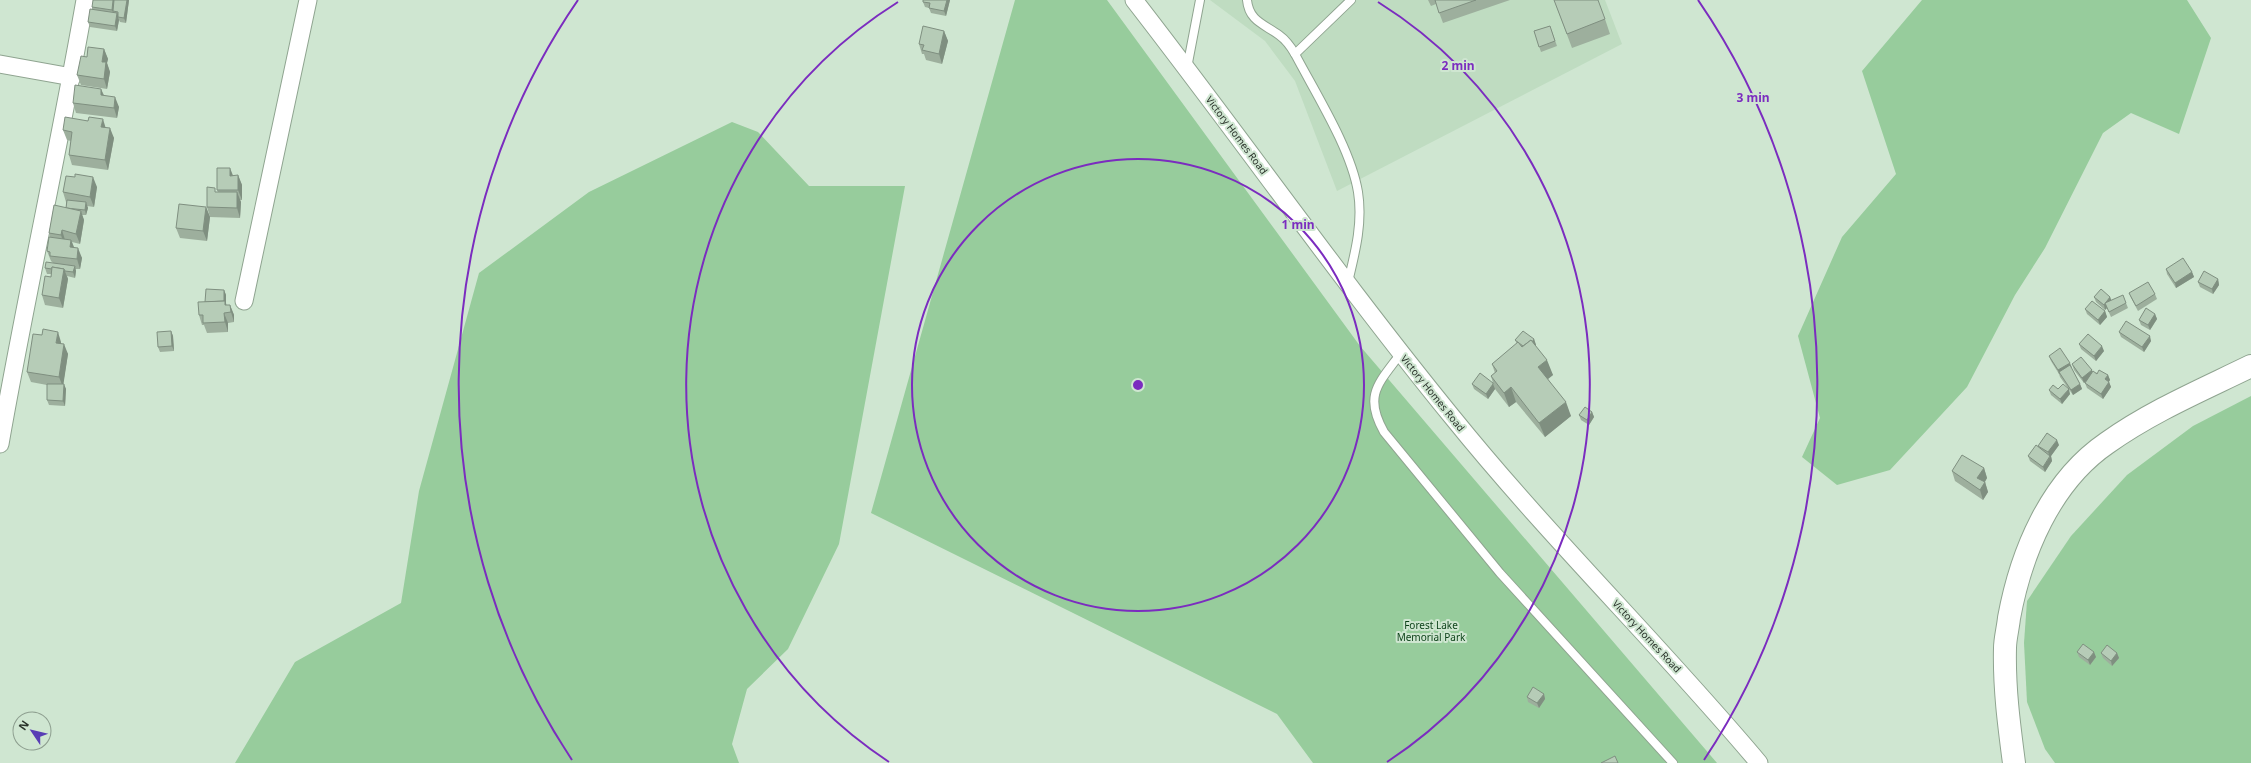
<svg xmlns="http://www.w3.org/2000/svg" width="2251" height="763" viewBox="0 0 2251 763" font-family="'Noto Sans',sans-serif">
  <rect width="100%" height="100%" fill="#cfe6d1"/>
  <!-- built -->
  <path fill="#bfdcc1" d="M1210 0H1605L1622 44 1337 191 1295 81 1265 41Z"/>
  <!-- green -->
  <g fill="#97cc9c">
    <path d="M1015 0H1107L1360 346 1717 763H1313L1277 714 871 513Z"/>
    <path d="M1922 0H2187L2211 38 2179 134 2131 113 2103 133 2045 248 2015 295 1967 387 1890 470 1837 485 1802 457 1820 418 1798 336 1842 237 1896 174 1862 71Z"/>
    <path d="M732 122 758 132 809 186H905L839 544 788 649 747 689 732 744 739 763H235L295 662 401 603 419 491 479 273 589 192Z"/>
    <path d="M2251 396V763H2055L2045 749 2027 702 2024 643 2027 601 2071 536 2127 475 2193 426Z"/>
  </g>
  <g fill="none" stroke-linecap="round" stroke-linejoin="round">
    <defs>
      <g id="service">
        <path d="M1247 0C1249 21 1264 24 1279 35 1286 40 1291 47 1295 54 1316 94 1351 149 1358 192 1363 223 1355 253 1348 282"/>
        <path d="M1295 54 1351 0"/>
        <path d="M1187 68 1200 0"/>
        <path d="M1401 353C1379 383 1363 395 1384 432L1500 573 1673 763"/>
      </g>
      <g id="minor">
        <path d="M1134 0C1242 139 1342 282 1453 418 1550 538 1660 645 1759 763"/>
        <path d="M0 64 72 77"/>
        <path d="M244 301 308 0"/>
        <path d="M0 444C26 295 59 149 85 0"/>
      </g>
      <path id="trunk" d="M2014 763C2009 725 2004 687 2005 648 2005 639 2008 628 2009 618 2021 553 2050 482 2107 443 2152 411 2202 390 2251 366"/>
    </defs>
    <!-- service casing -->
    <use href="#service" stroke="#8fa490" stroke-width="10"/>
    <!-- minor casing -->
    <use href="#minor" stroke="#8fa490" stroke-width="19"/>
    <!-- trunk casing -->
    <use href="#trunk" stroke="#8fa490" stroke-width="24"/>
    <!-- service -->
    <use href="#service" stroke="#fff" stroke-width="8"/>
    <!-- minor -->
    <use href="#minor" stroke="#fff" stroke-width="17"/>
    <!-- trunk -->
    <use href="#trunk" stroke="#fff" stroke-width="22"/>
  </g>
  <!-- wall -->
  <g fill="#9daf9d">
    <path d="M129 0 126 23 120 22 119 20 117 31 90 27 88 22 93 10 92 7Z"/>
    <path d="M923 0H950L946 16 931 13 929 8 925 7 923 2Z"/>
    <path d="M1428 0H1510L1443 23 1436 4 1431 6Z"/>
    <path d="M1554 0 1605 19 1610 34 1572 48Z"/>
    <path d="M1550 26 1557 46 1541 52 1534 31Z"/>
    <path d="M944 31 948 41 942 64 926 60 924 54H922L919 44Z"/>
    <path d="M104 49 108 59 107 63 110 72 107 89 81 85 77 75 87 57Z"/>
    <path d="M101 89 104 95 119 107 117 118 76 113 73 103Z"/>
    <path d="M106 128 114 138 108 170 72 165 69 155 71 141 67 140 63 130Z"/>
    <path d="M238 175 242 185V200H240L241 202 240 218 210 217 207 207 216 192H218L217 190Z"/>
    <path d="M97 187 94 207 87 206 88 208 86 215H82L84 220 80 244 72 242 74 247 82 258 80 269H75L76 271 75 278 67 276 68 279 63 308 45 305 42 295 51 277V274H47L45 268 53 263 51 261 47 251 50 238 49 233 66 207V202L63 192Z"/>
    <path d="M206 207 210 217 207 241 180 238 176 228Z"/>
    <path d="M2166 269 2192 272 2194 277 2176 288 2167 274Z"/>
    <path d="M2218 279 2219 285 2213 294 2200 287 2198 282Z"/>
    <path d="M224 290 226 295V305H230L234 315V322L228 323V332L207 333 204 325H202L199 315Z"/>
    <path d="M2129 293 2155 294 2157 299 2138 311 2131 298Z"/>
    <path d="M2094 297H2110L2111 300 2126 303 2128 308 2111 317 2107 308 2105 310 2096 302Z"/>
    <path d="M2085 309 2105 311 2107 317 2100 325 2087 314Z"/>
    <path d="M2155 314 2157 319 2150 330 2141 325 2139 320Z"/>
    <path d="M171 331 173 336 174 351 160 352 158 347Z"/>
    <path d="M2119 332 2151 341 2144 352 2121 337Z"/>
    <path d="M1534 339 1536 345H1535L1553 375 1548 379 1571 416 1545 437 1516 402 1509 407 1495 389 1488 399 1474 389 1472 384 1493 383 1491 376 1495 373 1492 364 1517 344 1515 340Z"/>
    <path d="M61 342V344L68 354 63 384 66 389 65 406 49 405 47 400V385L31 382 27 372Z"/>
    <path d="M2079 344 2104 351 2096 361 2081 349Z"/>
    <path d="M2049 356 2071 368 2080 384 2082 389 2073 395 2060 377 2059 374 2051 361Z"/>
    <path d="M2072 364 2093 372 2108 375 2110 380 2109 382 2111 387 2103 399 2087 388 2085 383 2087 380 2084 383 2074 370Z"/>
    <path d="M2058 389 2070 394 2062 404 2051 395 2049 390Z"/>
    <path d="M1592 412 1594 417 1589 425 1581 420 1579 415Z"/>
    <path d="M2059 445 2051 456 2052 461 2045 472 2030 461 2028 456 2039 448 2038 446Z"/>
    <path d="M1984 468 1987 478 1985 482 1988 492 1983 500 1955 481 1952 471Z"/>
    <path d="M2077 652 2096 657 2090 665 2079 657Z"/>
    <path d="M2101 653H2117L2119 658 2112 666 2103 658Z"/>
    <path d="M1544 694 1545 699 1539 708 1528 702 1527 697Z"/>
  </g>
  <!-- shaded-wall -->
  <g fill="#7f8f80">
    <path d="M113 0H116L113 11 114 15 112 10Z"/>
    <path d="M127 0H129L126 23 124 18Z"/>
    <path d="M947 0H950L946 16 944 11Z"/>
    <path d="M117 13 119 17H118L119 20 117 31 115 26Z"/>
    <path d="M944 31 948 41 942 64 939 54Z"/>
    <path d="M104 49 108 59 107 63 110 72 107 89 104 79 102 62Z"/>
    <path d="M101 89 105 99 101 95Z"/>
    <path d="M115 97 119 107 117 118 114 108Z"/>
    <path d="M103 119 106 129 101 127Z"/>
    <path d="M110 128 114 138 108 170 105 160Z"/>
    <path d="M230 168 234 178 230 176Z"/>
    <path d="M238 175 242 185V200L238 190Z"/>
    <path d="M93 177 97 187 94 207 90 197Z"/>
    <path d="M237 192 241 202 240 218 237 208Z"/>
    <path d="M86 202 88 208 86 215 85 210Z"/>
    <path d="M206 207 210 217 207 241 203 231Z"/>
    <path d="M81 211 84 220 80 244 76 234Z"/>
    <path d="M62 230 65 240 64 245 61 235Z"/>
    <path d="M71 240 75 250 70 247Z"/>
    <path d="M78 248 82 258 80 269 77 259Z"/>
    <path d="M75 266 76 271 75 278 73 272Z"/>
    <path d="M64 269 68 279 63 308 59 298Z"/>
    <path d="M2192 272 2194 277 2176 288 2175 283Z"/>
    <path d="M2218 279 2219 285 2213 294 2212 289Z"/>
    <path d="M224 290 226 295V303L228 312 224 303Z"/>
    <path d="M2110 297 2112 302 2105 303 2107 308 2105 310 2104 305Z"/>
    <path d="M230 305 234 315V322L231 312Z"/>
    <path d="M2105 311 2107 317 2100 325 2098 320Z"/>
    <path d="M224 313 228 323V332L225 322Z"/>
    <path d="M2155 314 2157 319 2150 330 2148 325Z"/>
    <path d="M171 331 173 336 174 351 172 346Z"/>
    <path d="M58 332 61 342 60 353 56 343Z"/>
    <path d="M2150 336 2151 341 2144 352 2142 347Z"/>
    <path d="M1534 339 1536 345 1529 354 1527 349Z"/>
    <path d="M64 344 68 354 63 387 59 377Z"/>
    <path d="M2102 346 2104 351 2096 361 2094 356Z"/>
    <path d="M1547 360 1553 375 1544 382 1538 367Z"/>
    <path d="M2070 363 2072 368 2059 374 2058 370Z"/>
    <path d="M2092 370 2094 375 2084 383 2082 378Z"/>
    <path d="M2108 375 2110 380 2107 384 2105 379Z"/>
    <path d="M2109 382 2111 387 2103 399 2101 394Z"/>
    <path d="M64 384 66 389 65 406 63 401Z"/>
    <path d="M1493 384 1495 389 1488 399 1486 394Z"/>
    <path d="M2080 384 2082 389 2073 395 2071 390Z"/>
    <path d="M1511 387 1516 402 1509 407 1504 393Z"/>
    <path d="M2069 389 2070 394 2062 404 2060 399Z"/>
    <path d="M1566 402 1571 416 1545 437 1539 423Z"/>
    <path d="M1592 412 1594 417 1589 425 1587 420Z"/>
    <path d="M2057 440 2059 445 2051 456 2052 461 2045 472 2043 467 2050 457 2048 452Z"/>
    <path d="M1984 468 1987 478 1981 488 1977 478Z"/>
    <path d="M1985 482 1988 492 1983 500 1980 490Z"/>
    <path d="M2094 652 2096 657 2090 665 2088 660Z"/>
    <path d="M2117 653 2119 658 2112 666 2111 661Z"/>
    <path d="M1544 694 1545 699 1539 708 1537 703Z"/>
  </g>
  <!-- building -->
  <g fill="#b6ccb7" stroke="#7f8f80">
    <path d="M93 0H113L112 10 92 7Z"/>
    <path d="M114 0H127L124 18 118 17V12L113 11Z"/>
    <path d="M923 0H947L944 11 929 8 930 3 923 2Z"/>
    <path d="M1435 0H1476L1439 13Z"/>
    <path d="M1554 0H1598L1605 19 1567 34Z"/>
    <path d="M90 9 117 13 115 26 88 22Z"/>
    <path d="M923 26 944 31 939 54 922 50 924 45 919 44Z"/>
    <path d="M1550 26 1555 41 1539 47 1534 31Z"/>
    <path d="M88 47 104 49 102 62H106L104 79 77 75 81 56 87 57Z"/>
    <path d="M75 85 101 89V95L115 97 114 108 73 103Z"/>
    <path d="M65 117 88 121 89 117 103 119 101 127 110 128 105 160 69 155 72 132 63 130Z"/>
    <path d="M217 168H230V176L238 175V190H217Z"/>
    <path d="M75 174 93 177 90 197 63 192 66 176 75 177Z"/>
    <path d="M207 187 215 188V192H237V208L207 207Z"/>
    <path d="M67 200 86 202 85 210 66 208Z"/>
    <path d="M179 204 206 207 203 231 176 228Z"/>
    <path d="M54 205 81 211 76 234 62 230 61 235 49 233Z"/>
    <path d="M49 237 71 240 70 247 78 248 77 259 50 256V252L47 251Z"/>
    <path d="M2183 258 2192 272 2175 283 2166 269Z"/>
    <path d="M46 262 75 266 73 272 65 271 64 269 52 267V269L45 268Z"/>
    <path d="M52 267 64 269 59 298 42 295 45 276 51 277Z"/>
    <path d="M2204 271 2218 279 2212 289 2198 282Z"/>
    <path d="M2148 282 2155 294 2136 306 2129 293Z"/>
    <path d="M206 289 224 290V301L205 302Z"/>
    <path d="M2101 289 2110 297 2104 305 2094 297Z"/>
    <path d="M2123 295 2126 303 2109 312 2105 303Z"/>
    <path d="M225 301V305H230L231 312 224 313 225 322 203 323V315H199L198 302Z"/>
    <path d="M2092 301 2105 311 2098 320 2085 309Z"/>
    <path d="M2146 308 2155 314 2148 325 2139 320Z"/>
    <path d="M2126 321 2150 336 2142 347 2119 332Z"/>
    <path d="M43 329 58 332 56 343 64 344 59 377 27 372 33 334 42 335Z"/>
    <path d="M171 331 172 346 158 347 157 332Z"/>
    <path d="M1523 331 1534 339 1532 342 1531 340 1523 346 1515 340Z"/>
    <path d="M2088 334 2102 346 2094 356 2079 344Z"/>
    <path d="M1531 340 1547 360 1538 367 1566 402 1539 423 1511 387 1504 393 1491 376 1497 371 1492 364 1518 342 1522 347Z"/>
    <path d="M2060 348 2070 363 2058 370 2049 356Z"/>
    <path d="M2081 357 2092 370 2082 378 2072 364Z"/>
    <path d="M2070 365 2080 384 2071 390 2059 372Z"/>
    <path d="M2099 370 2108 375 2105 379 2109 382 2101 394 2085 383 2093 371 2097 374Z"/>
    <path d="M1480 373 1493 383V384L1486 394 1472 384Z"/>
    <path d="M47 384H64L63 401 47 400Z"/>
    <path d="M2063 384 2069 389 2060 399 2049 390 2053 385 2058 389Z"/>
    <path d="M1585 407 1592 412 1587 420 1579 415Z"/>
    <path d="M2047 433 2057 440 2048 452 2038 446Z"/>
    <path d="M2036 445 2050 456 2043 467 2028 456Z"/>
    <path d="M1962 455 1984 468 1977 478 1985 482 1980 490 1952 471Z"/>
    <path d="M2083 644 2094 652 2088 660 2077 652Z"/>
    <path d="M2107 645 2117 653 2111 661 2101 653Z"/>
    <path d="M1533 687 1544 694 1537 703 1527 697Z"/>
    <path d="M1615 756 1618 763H1601Z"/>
  </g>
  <!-- distance rings -->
  <g fill="none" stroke="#7b2cbf" stroke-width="2">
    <circle cx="1138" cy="385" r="226"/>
    <path d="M889 762A452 452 0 0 1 898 2M1378 2A452 452 0 0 1 1387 762"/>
    <path d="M572 760A679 679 0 0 1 578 0M1698 0A679 679 0 0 1 1704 760"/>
  </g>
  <g text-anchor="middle" stroke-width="4" stroke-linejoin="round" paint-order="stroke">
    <!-- street labels -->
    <g font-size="10" fill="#2a332b" stroke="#cfe6d1">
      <text transform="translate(1237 135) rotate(53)" y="4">Victory Homes Road</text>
      <text transform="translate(1433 393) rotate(51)" y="4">Victory Homes Road</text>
      <text transform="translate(1647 636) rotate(47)" y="4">Victory Homes Road</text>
    </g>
    <!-- park labels -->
    <g font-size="10" fill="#093f16" stroke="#cfe6d1">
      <text x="1431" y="629">Forest Lake<tspan x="1431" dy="12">Memorial Park</tspan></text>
    </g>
  </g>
  <circle cx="1138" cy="385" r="6" fill="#7b2cbf" stroke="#cfe6d1" stroke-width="2"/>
  <g font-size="12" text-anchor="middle" font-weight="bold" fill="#7b2cbf" stroke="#cfe6d1" stroke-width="4" stroke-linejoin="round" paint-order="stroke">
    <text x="1458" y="70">2 min</text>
    <text x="1753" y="102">3 min</text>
    <text x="1298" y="229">1 min</text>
  </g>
  <!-- north arrow -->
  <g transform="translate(32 731) rotate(305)"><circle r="19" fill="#cfe6d1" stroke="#8d9e8f"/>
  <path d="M0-3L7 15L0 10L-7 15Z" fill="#583db5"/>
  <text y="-6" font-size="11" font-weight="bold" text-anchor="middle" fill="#2a332b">N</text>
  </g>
</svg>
